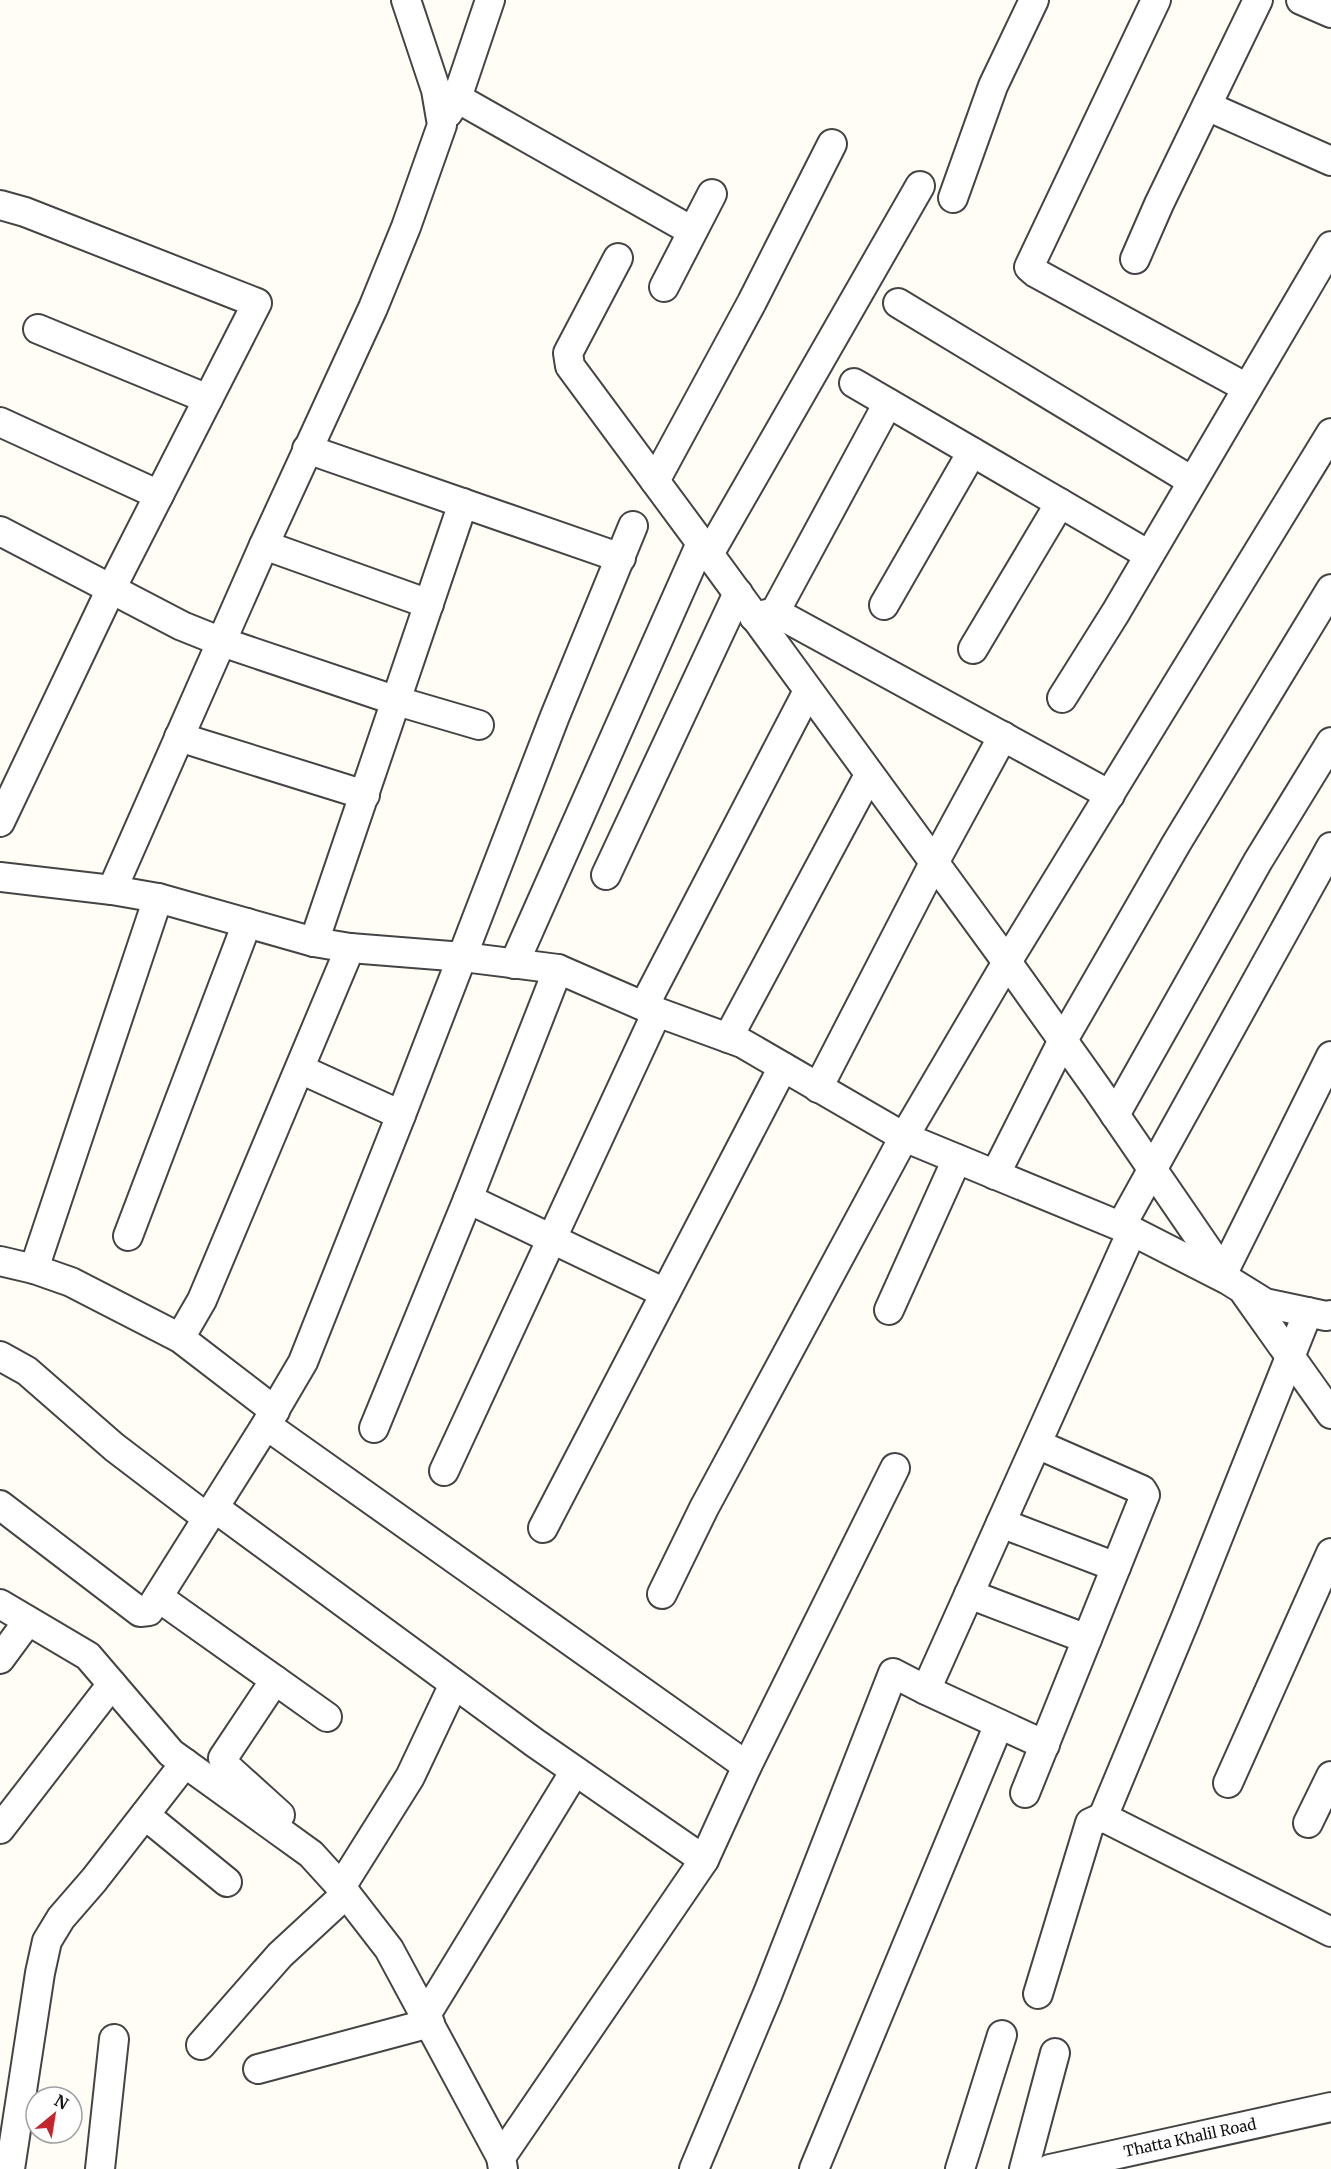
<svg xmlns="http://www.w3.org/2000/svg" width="1331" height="2169" viewBox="0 0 1331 2169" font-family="Merriweather,serif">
  <rect width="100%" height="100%" fill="#fffdf5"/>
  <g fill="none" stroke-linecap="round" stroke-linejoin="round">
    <defs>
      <g id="minor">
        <path d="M1156 0 1029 267 1036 273 1247 388"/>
        <path d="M1301 0 1331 13"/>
        <path d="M457 98 692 231"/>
        <path d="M1207 106 1331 161"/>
        <path d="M448 113 457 98 490 0"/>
        <path d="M953 198 993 86 1034 0"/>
        <path d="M0 205 25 212 257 303 111 589 0 822"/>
        <path d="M618 258 568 353 570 366 709 554 1007 962 1096 1087 1227 1278"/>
        <path d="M1135 259 1159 204 1258 0"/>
        <path d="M664 287 712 194"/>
        <path d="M898 303 1192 481"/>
        <path d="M38 329 208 399"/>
        <path d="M854 383 1149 555"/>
        <path d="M0 422 159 495"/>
        <path d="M307 449 621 558"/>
        <path d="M655 481 752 302 832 144"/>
        <path d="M0 531 182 626 222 642 397 701 479 725"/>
        <path d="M264 545 429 604"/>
        <path d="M709 554 920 186"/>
        <path d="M884 605 972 452"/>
        <path d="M775 612 888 403"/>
        <path d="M754 617 775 612 1110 795"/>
        <path d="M973 649 1060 503"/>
        <path d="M1062 698 1116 612 1331 246"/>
        <path d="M179 737 365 795"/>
        <path d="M606 875 738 593"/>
        <path d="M0 877 112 890 158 898 314 942 350 948 463 957 558 969 657 1012 742 1043 904 1137 1132 1231 1228 1280 1265 1303 1326 1316 1331 1315"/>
        <path d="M112 890 264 545 373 308 406 227 442 125 436 90 406 0"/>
        <path d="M314 942 463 503"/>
        <path d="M514 964 701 543"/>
        <path d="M644 1006 808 691"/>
        <path d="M728 1038 869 775"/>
        <path d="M818 1088 934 863 1003 736"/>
        <path d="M401 1115 555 716 633 526"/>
        <path d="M1115 1115 1258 861 1331 742"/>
        <path d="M995 1175 1063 1040 1176 844 1331 589"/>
        <path d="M468 1199 665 1293"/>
        <path d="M1121 1226 1331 847"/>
        <path d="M128 1236 247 923"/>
        <path d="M0 1261 34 1269 71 1282 180 1338 275 1411"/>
        <path d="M34 1269 158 898"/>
        <path d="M1223 1273 1331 1056"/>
        <path d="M1245 1293 1331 1414"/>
        <path d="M889 1310 957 1159"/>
        <path d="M180 1338 202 1300 350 948"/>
        <path d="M0 1356 27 1371 114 1447 207 1518"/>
        <path d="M266 1425 747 1766"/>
        <path d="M374 1428 468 1199 558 969"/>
        <path d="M444 1471 657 1012"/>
        <path d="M0 1505 140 1612 149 1611 266 1425 303 1362 401 1115 300 1069"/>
        <path d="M215 1508 535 1743 704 1860"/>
        <path d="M1001 1523 1116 1567"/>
        <path d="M543 1528 783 1067"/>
        <path d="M662 1594 704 1508 904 1137 1007 962 1331 433"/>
        <path d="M969 1594 1087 1639"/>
        <path d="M158 1597 327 1717"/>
        <path d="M0 1604 88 1656 171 1753 311 1854 341 1887 389 1949 501 2157"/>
        <path d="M0 1659 28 1621"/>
        <path d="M275 1680 223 1758 227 1767 280 1815"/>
        <path d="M926 1690 1045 1745"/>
        <path d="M1228 1783 1331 1553"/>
        <path d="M1025 1793 1145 1495 1142 1490 1037 1444"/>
        <path d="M145 1815 227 1882"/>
        <path d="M1103 1817 1185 1620 1308 1312"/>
        <path d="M1308 1823 1331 1776"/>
        <path d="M0 1829 112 1684"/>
        <path d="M341 1887 410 1777 454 1684"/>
        <path d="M1038 1994 1090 1823 1103 1817 1331 1932"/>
        <path d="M426 2015 575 1771"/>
        <path d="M201 2045 280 1955 346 1894"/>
        <path d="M258 2069 430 2023"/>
        <path d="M10 2169 40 1973 47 1941 61 1918 94 1880 185 1763"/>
        <path d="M100 2169 114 2039"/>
        <path d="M503 2169 501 2157 704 1860 747 1766 895 1468"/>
        <path d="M694 2169 768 1993 893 1673 926 1690 1132 1231"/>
        <path d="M814 2169 999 1724"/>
        <path d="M960 2169 1002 2035"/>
        <path d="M1024 2169 1055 2053"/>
        <path d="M1050 2169 1331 2107"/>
      </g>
    </defs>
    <!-- minor casing -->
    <use href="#minor" stroke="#444" stroke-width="32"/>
    <!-- minor -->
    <use href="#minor" stroke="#fff" stroke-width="28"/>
  </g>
  <g text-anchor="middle" stroke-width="6" stroke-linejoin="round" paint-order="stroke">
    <!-- street labels -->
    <g font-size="15" fill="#111" stroke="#fff">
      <text transform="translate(1190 2138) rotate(-12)" y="5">Thatta Khalil Road</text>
    </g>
  </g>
  <!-- north arrow -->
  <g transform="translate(54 2115) rotate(30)"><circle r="28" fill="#ffffff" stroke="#a0a0a0" stroke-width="1.5"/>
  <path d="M0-4.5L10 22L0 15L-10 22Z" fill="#c4262e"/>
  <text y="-9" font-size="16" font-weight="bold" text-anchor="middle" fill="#111111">N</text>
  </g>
</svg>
